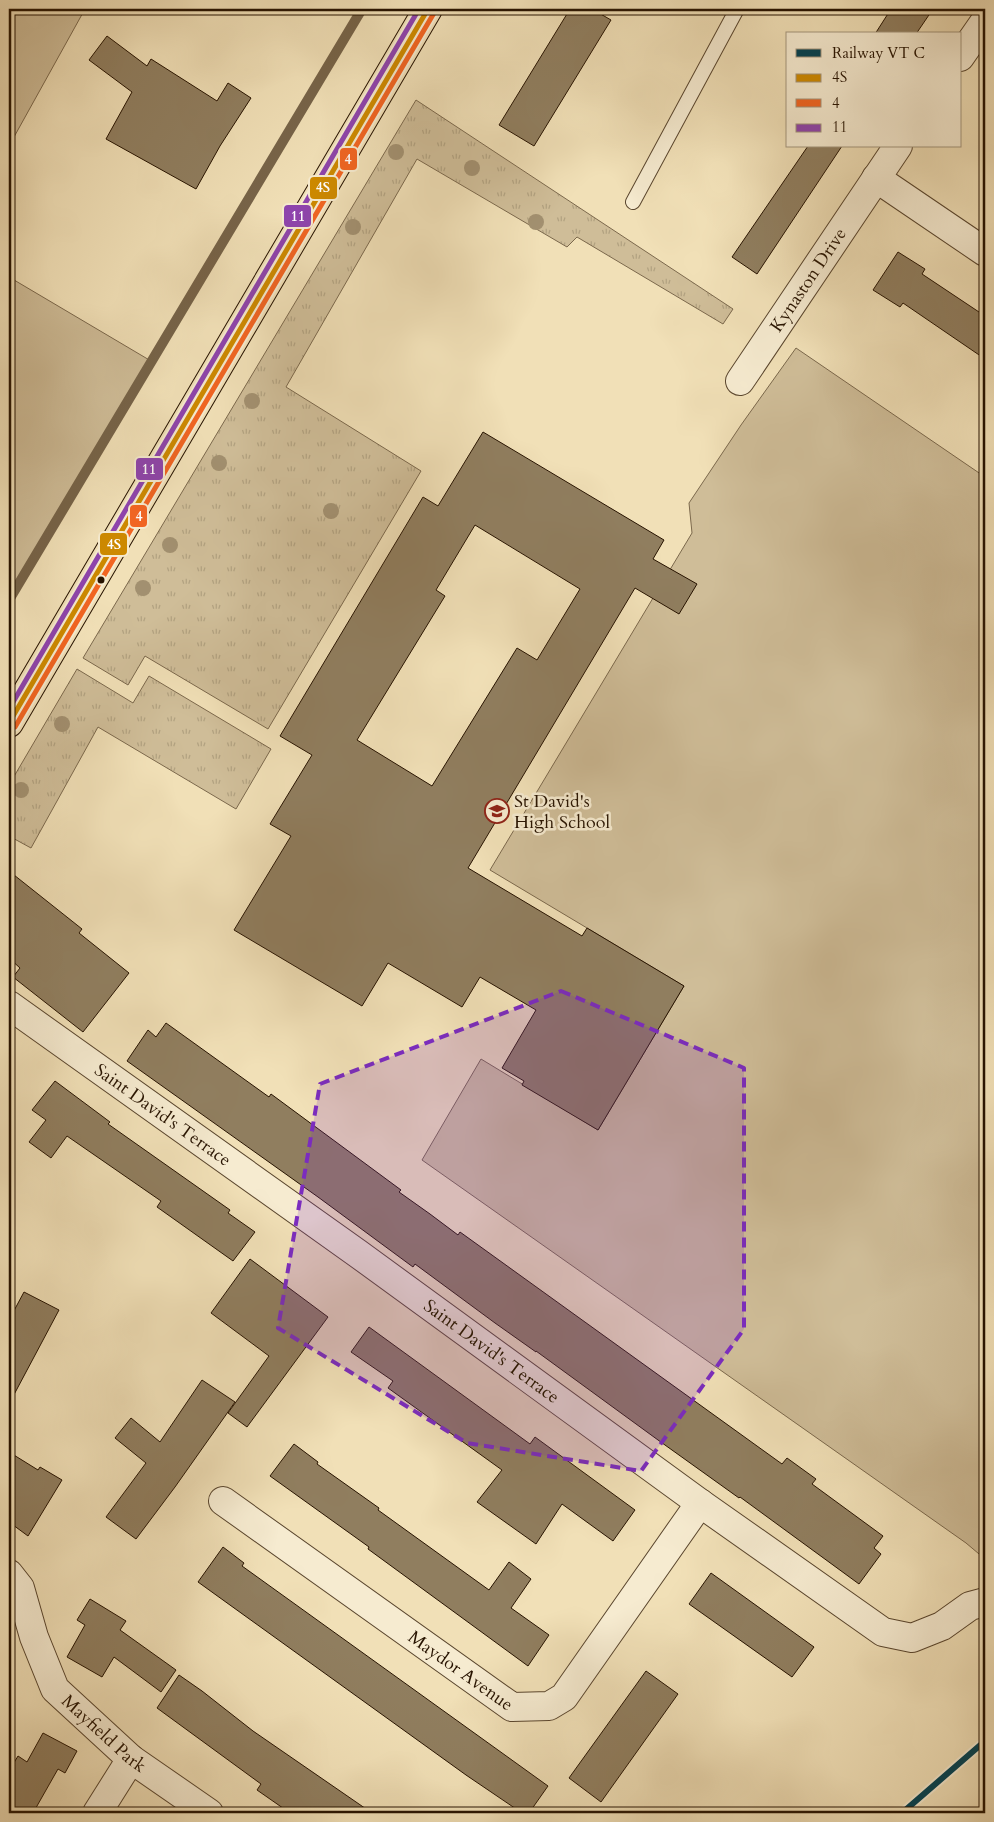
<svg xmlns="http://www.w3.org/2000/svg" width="994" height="1822" viewBox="0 0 994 1822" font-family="Cardo,serif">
  <defs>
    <pattern id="grass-tufts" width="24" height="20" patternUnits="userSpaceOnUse" patternTransform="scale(1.25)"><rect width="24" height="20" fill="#cfbd98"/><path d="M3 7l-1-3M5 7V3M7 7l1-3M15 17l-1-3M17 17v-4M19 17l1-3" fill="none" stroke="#b2a281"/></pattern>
  </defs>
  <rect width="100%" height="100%" fill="#f1e0b7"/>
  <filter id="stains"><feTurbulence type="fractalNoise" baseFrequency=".004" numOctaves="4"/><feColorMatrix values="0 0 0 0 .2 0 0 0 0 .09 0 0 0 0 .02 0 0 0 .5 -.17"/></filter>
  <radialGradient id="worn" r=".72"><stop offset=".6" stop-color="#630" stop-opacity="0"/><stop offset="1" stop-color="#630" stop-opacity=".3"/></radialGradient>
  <!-- grass -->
  <g fill="url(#grass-tufts)" stroke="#7b684c">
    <path d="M416 100 733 309 723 324 577 237 567 247 417 159 286 387 421 471 268 729 145 656 128 685 83 658Z"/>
    <path d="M77 669 133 703 149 676 271 749 236 809 98 727 31 848 9 836V785Z"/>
  </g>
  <!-- park -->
  <g fill="#cfbd98" stroke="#7b684c">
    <path d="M9 9H85L9 146Z"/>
    <path d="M9 277 151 361 9 600Z"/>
    <path d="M796 348 985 477V1559L966 1543 422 1160 481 1059 598 1130 684 986 490 870 692 533 689 503 741 425Z"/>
  </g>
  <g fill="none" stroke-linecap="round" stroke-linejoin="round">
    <!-- stream -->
    <path stroke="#776449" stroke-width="10" d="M9 600 362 9"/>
  </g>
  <!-- building -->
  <g fill="#907e5f" stroke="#271300" fill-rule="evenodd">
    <path d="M570 9H592L611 20 534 146 499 125Z"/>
    <path d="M891 9H933L916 34H875Z"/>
    <path d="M107 36 147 66 151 59 217 101 228 83 251 98 220 146 196 189 106 139 132 92 89 60Z"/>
    <path d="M808 146H842L757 274 732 257Z"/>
    <path d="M898 252 925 269 922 274 985 316V359L903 303 900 307 873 290Z"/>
    <path d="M483 432 664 540 653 559 697 584 679 614 635 588 468 868 582 936 587 928 684 986 598 1130 522 1085 524 1081 502 1068 536 1010 480 977 462 1007 388 963 362 1006 234 930 291 836 270 824 312 755 280 736 423 497 438 506ZM475 525 580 589 537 660 517 648 432 786 357 740 445 596 436 590Z"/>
    <path d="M9 871 82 929 79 933 129 973 83 1032 13 977 20 968 9 958Z"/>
    <path d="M166 1023 269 1097 271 1094 401 1190 399 1192 430 1214 458 1235 460 1232 782 1464 787 1458 816 1479 812 1484 883 1536 874 1548 881 1554 859 1584 740 1497 739 1498 658 1440 536 1351V1352L495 1323 415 1264 413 1267 318 1197 127 1061 148 1030 156 1037Z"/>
    <path d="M55 1081 110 1122 108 1124 230 1210 228 1213 255 1232 233 1261 157 1207 161 1201 67 1136 51 1158 29 1142 46 1120 32 1110Z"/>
    <path d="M250 1259 328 1317 247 1427 228 1413 269 1356 211 1313Z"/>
    <path d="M24 1292 59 1310 9 1404V1320Z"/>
    <path d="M369 1327 530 1444 535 1437 635 1510 613 1541 562 1504 536 1544 477 1502 502 1470 388 1388 393 1381 351 1352Z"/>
    <path d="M202 1380 235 1402 175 1487 136 1539 106 1517 146 1463 115 1438 131 1418 160 1442Z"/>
    <path d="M294 1444 318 1462 317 1464 379 1508 378 1510 489 1590 509 1562 531 1579 511 1608 549 1635 528 1666 368 1549 369 1547 270 1476Z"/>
    <path d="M9 1452 38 1470 40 1467 62 1480 28 1536 9 1522Z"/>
    <path d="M223 1547 244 1563 242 1566 548 1786 529 1813H522L466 1775 198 1582Z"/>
    <path d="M711 1573 814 1647 792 1677 689 1604Z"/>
    <path d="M90 1599 126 1621 120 1630 176 1670 161 1692 114 1657 102 1677 67 1657 85 1625 77 1620Z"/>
    <path d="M646 1671 678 1694 601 1802 569 1778Z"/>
    <path d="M179 1675 202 1691 253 1731 372 1813H290L257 1790 261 1784 157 1708Z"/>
    <path d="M43 1733 77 1751 65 1773 58 1769 33 1813H9V1771L18 1756 27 1762Z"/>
  </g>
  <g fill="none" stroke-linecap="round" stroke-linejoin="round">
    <defs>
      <path id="lane" d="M633 202 737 9"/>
      <g id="street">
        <path d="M960 57 985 21"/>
        <path d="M876 178 985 252"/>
        <path id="s1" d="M740 381 898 146"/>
        <path id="s2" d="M9 1005 357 1253 700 1503 883 1632 912 1638 942 1626 970 1606 985 1602"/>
        <path id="s3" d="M223 1501 512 1707 549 1706 564 1697 700 1503"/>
        <path id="s4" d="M9 1574 20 1588 34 1637 55 1689 131 1759 209 1813"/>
        <path d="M97 1813 131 1759"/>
      </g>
      <path id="primary" d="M9 723 428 9"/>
    </defs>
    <!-- lane casing -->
    <use href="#lane" stroke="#5a462e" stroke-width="16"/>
    <!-- street casing -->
    <use href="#street" stroke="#5a462e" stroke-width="30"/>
    <!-- primary casing -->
    <use href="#primary" stroke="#271300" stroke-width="30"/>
    <!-- lane -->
    <use href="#lane" stroke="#f6ebd0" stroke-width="14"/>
    <!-- street -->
    <use href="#street" stroke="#f6ebd0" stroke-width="28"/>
    <!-- primary -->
    <use href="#primary" stroke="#f1e0b7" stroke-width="28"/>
    <defs>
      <path id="bus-1" d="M9 723 428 9"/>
      <path id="bus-2" d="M15 727 434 13"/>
      <path id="bus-3" d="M9 709 419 9"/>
    </defs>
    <!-- bus-1 casing -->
    <use href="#bus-1" stroke="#f6ebd0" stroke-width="9"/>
    <!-- bus-2 casing -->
    <use href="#bus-2" stroke="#f6ebd0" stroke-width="9"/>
    <!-- bus-3 casing -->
    <use href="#bus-3" stroke="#f6ebd0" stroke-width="9"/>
    <!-- bus-1 -->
    <use href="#bus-1" stroke="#cd8900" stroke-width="5"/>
    <!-- bus-2 -->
    <use href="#bus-2" stroke="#f26522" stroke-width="5"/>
    <!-- bus-3 -->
    <use href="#bus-3" stroke="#8e44ad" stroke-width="5"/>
    <defs>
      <path id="rail-1" d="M902 1813 985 1741"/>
    </defs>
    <!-- rail-1 casing -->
    <use href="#rail-1" stroke="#f6ebd0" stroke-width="10"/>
    <!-- rail-1 -->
    <use href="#rail-1" stroke="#004153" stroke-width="6"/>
  </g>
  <!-- trees -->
  <g fill="#a29070">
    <circle cx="396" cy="152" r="8"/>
    <circle cx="472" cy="168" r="8"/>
    <circle cx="536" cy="222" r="8"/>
    <circle cx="353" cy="227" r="8"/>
    <circle cx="252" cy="401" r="8"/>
    <circle cx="219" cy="463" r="8"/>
    <circle cx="331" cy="511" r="8"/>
    <circle cx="170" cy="545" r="8"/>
    <circle cx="143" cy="588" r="8"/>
    <circle cx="62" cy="724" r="8"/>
    <circle cx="21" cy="790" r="8"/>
  </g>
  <!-- marked area -->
  <path fill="#7b2cbf" fill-opacity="0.2" stroke="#7b2cbf" stroke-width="4" stroke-dasharray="10 6" stroke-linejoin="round" d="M561 991 744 1068V1329L641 1471 467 1443 278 1328 320 1084Z"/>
  <!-- icons -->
  <defs>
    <symbol id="school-ring" viewBox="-11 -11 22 22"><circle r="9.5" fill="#f6ebd0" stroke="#8f2418" stroke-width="1.5"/><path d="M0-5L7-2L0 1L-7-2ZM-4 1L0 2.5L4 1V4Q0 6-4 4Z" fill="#8f2418"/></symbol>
  </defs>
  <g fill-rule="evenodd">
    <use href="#school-ring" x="483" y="797" width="28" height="28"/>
  </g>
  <!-- markers -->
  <circle fill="#271300" stroke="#f6ebd0" stroke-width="2" cx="101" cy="580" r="4.5"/>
  <g text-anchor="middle" stroke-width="5" stroke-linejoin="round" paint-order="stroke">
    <!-- street labels -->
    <g font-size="18" fill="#271300" stroke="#f6ebd0">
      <text dy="6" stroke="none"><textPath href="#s1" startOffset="122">Kynaston Drive</textPath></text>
      <text dy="6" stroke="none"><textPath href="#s2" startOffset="189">Saint David's Terrace</textPath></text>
      <text dy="6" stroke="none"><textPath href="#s2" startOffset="594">Saint David's Terrace</textPath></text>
      <text dy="6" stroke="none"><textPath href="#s3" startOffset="292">Maydor Avenue</textPath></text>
      <text dy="6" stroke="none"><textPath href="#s4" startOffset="191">Mayfield Park</textPath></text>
    </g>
    <!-- poi labels -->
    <g font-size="18" fill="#271300" stroke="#f6ebd0" text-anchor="start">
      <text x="514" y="807">St David's<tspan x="514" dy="21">High School</tspan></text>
    </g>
  </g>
  <g stroke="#f6ebd0" stroke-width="2">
    <rect x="339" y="147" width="19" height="24" rx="5" fill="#f26522"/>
    <rect x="309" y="176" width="29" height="24" rx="5" fill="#cd8900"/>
    <rect x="283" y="204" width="29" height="24" rx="5" fill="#8e44ad"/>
    <rect x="135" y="457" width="29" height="24" rx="5" fill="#8e44ad"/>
    <rect x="129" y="504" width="19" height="24" rx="5" fill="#f26522"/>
    <rect x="99" y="532" width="29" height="24" rx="5" fill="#cd8900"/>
  </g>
  <g font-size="14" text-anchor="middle" font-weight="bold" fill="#fff">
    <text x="348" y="164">4</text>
    <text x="323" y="192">4S</text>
    <text x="298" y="221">11</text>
    <text x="149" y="474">11</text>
    <text x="139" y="521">4</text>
    <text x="114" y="549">4S</text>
  </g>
  <!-- margin -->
  <rect width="994" height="1822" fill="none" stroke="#f1e0b7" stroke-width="30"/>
  <rect x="10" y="10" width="974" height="1802" fill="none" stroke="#271300" stroke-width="2.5"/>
  <rect x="15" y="15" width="964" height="1792" fill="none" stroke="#271300"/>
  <!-- legend -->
  <rect x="786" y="32" width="175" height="115" fill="#f6ebd0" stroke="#a3957d"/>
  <rect x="796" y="49" width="25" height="8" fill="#004153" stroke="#a3957d"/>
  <text x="832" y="58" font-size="15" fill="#271300">Railway VT C</text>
  <rect x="796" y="74" width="25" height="8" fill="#cd8900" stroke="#a3957d"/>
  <text x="832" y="82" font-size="15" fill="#271300">4S</text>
  <rect x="796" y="99" width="25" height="8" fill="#f26522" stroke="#a3957d"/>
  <text x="832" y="108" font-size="15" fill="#271300">4</text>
  <rect x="796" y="124" width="25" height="8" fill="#8e44ad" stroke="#a3957d"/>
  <text x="832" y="132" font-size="15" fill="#271300">11</text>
  <rect width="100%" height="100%" filter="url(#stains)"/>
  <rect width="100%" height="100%" fill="url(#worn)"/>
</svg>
